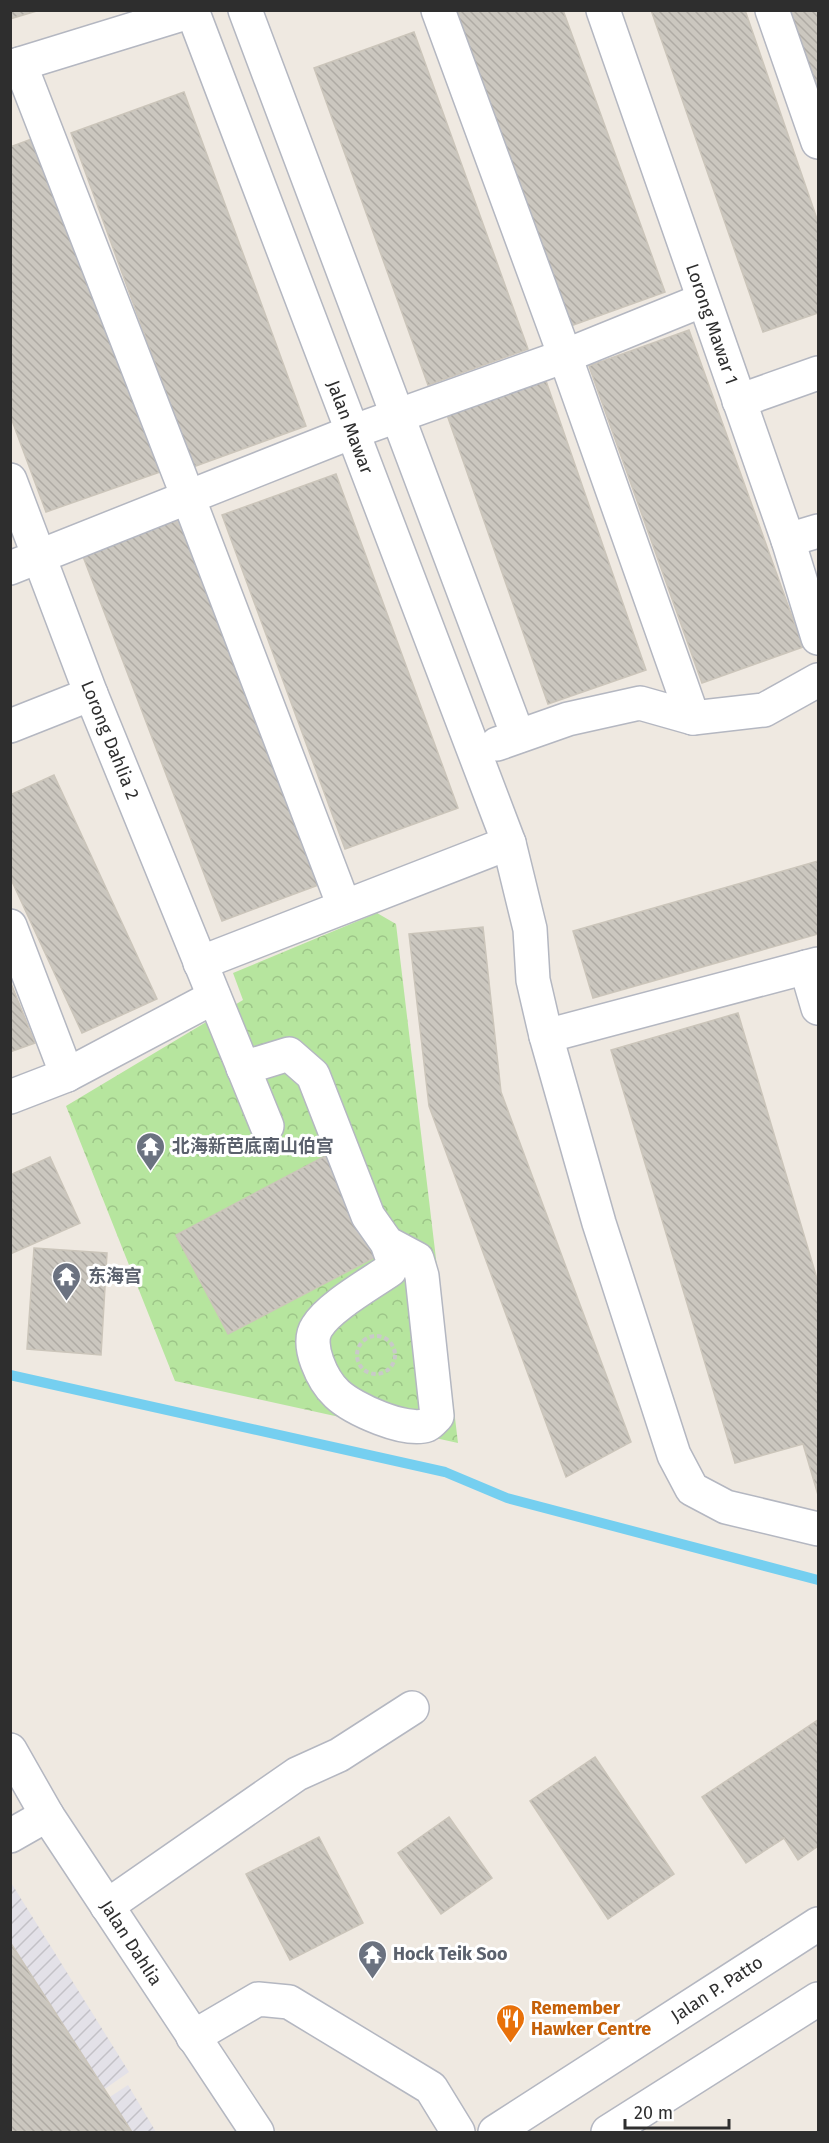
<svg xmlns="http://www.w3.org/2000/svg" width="829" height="2143" viewBox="0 0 829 2143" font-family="'Fira Sans','Noto Sans SC',sans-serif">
  <defs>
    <pattern id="industrial-furrows" width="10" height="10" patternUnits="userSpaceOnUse" patternTransform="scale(1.5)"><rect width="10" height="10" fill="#e3e1e8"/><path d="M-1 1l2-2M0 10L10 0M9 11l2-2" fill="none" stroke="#c3c1c7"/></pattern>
    <pattern id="park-crowns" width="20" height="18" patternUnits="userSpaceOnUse" patternTransform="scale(1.5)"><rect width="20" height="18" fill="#b6e59e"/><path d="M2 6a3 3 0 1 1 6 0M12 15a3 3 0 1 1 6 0" fill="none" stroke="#9dc588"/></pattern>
    <pattern id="building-back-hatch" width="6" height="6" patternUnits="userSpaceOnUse" patternTransform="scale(1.5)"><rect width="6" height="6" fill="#cbc7bf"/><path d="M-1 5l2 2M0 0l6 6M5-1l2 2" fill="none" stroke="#afaba4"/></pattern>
  </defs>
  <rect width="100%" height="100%" fill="#efe9e1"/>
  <!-- industrial -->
  <g fill="url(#industrial-furrows)">
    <path d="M10 1881 129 2072 43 2132H11Z"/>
    <path d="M128 2085 156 2132H57Z"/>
  </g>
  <!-- park -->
  <path fill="url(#park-crowns)" d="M377 913 396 924 458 1443 175 1381 66 1106 243 1000 233 973Z"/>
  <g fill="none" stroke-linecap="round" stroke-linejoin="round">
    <!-- stream -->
    <path stroke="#75cff0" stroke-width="10" d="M10 1375 445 1472 507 1498 818 1580"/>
  </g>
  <!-- building -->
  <g fill="url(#building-back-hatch)" stroke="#cbc5ba" stroke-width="1.5">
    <path d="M10 10H40L10 19Z"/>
    <path d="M453 10H563L665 292 565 328Z"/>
    <path d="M651 10H745L818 222V313L763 332Z"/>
    <path d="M783 10H818V114Z"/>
    <path d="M414 32 528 349 428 385 314 68Z"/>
    <path d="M184 92 306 426 193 467 71 133Z"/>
    <path d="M37 137 160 472 46 512 10 415V147Z"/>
    <path d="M689 330 803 647 702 683 589 366Z"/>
    <path d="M545 378 646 670 548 704 446 412Z"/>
    <path d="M336 474 458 808 345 849 222 515Z"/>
    <path d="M178 509 321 884 222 921 79 546Z"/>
    <path d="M54 775 157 999 82 1033 10 877V795Z"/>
    <path d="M818 861V934L593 998 573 931Z"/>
    <path d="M483 927 501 1092 631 1442 566 1477 429 1106 409 934Z"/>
    <path d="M10 981 35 1043 10 1052Z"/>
    <path d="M738 1013 818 1282V1495L803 1444 735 1463 611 1050Z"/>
    <path d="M329 1154 381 1254 228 1334 176 1235Z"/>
    <path d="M50 1157 80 1223 10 1254V1175Z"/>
    <path d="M34 1248 107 1253 101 1355 27 1349Z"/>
    <path d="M818 1720V1846L798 1860 784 1838 746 1863 702 1797Z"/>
    <path d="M595 1757 674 1874 608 1919 530 1801Z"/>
    <path d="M449 1817 492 1878 441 1914 398 1853Z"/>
    <path d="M319 1837 363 1923 290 1960 246 1874Z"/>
    <path d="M10 1942 132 2132H10Z"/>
  </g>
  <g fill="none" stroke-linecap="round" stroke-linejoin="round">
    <defs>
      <g id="minor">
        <path d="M192 10 509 843 530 929 533 980 546 1036 599 1223 674 1455 692 1489 726 1507 818 1529"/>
        <path d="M245 10 518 736"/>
        <path d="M438 10 565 356 693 718"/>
        <path d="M603 10 788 540 818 638"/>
        <path d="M772 10 818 142"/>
        <path d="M20 64 188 497 344 906"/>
        <path d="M10 67 192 11"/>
        <path d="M739 401 818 373"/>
        <path d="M10 480 91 694 267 1126"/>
        <path d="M788 540 818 531"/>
        <path d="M10 568 352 432 565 356 703 300"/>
        <path d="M10 726 91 694"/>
        <path d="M497 744 568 719 640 703 693 718 764 710 818 680"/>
        <path d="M10 926 67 1075"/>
        <path d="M200 963 509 843"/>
        <path d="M806 967 818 1008"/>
        <path d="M546 1036 818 964"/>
        <path d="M243 1068 289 1054 313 1075 368 1216 387 1243 393 1260 390 1270C370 1284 329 1307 317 1327 305 1345 323 1381 337 1394 353 1409 406 1433 427 1425 431 1423 434 1419 437 1416L422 1276 417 1259 387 1243"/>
        <path d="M10 1097 67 1075 214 997"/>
        <path d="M10 1750 47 1815 257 2132"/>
        <path d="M10 1836 47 1815"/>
        <path d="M107 1906 297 1774 339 1755 412 1708"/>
        <path d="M193 2037 258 1999 289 2002 431 2088 458 2132"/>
        <path d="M495 2132 818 1924"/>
        <path d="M608 2132 818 1999"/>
      </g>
    </defs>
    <!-- minor casing -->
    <use href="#minor" stroke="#b4b7c1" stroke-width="36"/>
    <!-- path -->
    <circle stroke="#c9c9c9" stroke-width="4" stroke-dasharray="4.5 3" stroke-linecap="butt" cx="376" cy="1355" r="19"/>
    <!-- minor -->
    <use href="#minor" stroke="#fff" stroke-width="33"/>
  </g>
  <!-- icons -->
  <defs>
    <symbol id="temple-pin" viewBox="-11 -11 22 30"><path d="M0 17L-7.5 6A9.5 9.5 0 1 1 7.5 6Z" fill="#6b7280" stroke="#fff"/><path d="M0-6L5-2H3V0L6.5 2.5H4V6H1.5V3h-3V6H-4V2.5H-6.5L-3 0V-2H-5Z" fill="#fff"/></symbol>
    <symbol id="restaurant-pin" viewBox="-11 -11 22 30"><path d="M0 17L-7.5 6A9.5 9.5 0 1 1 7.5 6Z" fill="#e8710a" stroke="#fff"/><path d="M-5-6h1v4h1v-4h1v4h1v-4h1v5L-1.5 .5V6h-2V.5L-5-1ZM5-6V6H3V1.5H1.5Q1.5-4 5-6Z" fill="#fff"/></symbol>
  </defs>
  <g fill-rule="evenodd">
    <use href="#temple-pin" x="134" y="1130" width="33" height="45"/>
    <use href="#temple-pin" x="50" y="1260" width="33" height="45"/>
    <use href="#temple-pin" x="356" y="1938" width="33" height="45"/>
    <use href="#restaurant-pin" x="494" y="2002" width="33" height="45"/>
  </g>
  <g text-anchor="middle" stroke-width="6" stroke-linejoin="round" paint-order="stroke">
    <!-- street labels -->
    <g font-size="18" fill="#2e2e2e" stroke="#fff">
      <text transform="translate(712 324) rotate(71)" y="6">Lorong Mawar 1</text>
      <text transform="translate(350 427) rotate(69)" y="6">Jalan Mawar</text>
      <text transform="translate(110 740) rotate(68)" y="6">Lorong Dahlia 2</text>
      <text transform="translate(131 1943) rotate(57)" y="6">Jalan Dahlia</text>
      <text transform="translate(717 1989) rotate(-33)" y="6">Jalan P. Patto</text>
    </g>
    <!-- worship labels -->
    <g font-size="18" font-weight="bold" fill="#5b616d" stroke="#fff" text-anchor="start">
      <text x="172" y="1152">北海新芭底南山伯宫</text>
      <text x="88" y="1282">东海宫</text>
      <text x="393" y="1960">Hock Teik Soo</text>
    </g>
    <!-- food labels -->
    <g font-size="18" font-weight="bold" fill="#c56008" stroke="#fff" text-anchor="start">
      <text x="531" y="2014">Remember<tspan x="531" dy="21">Hawker Centre</tspan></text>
    </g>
  </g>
  <!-- border -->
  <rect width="829" height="2143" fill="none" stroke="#2e2e2e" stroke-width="24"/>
  <!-- scale -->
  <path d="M625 2119v9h104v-9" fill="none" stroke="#2e2e2e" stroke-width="3"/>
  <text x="634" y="2119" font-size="18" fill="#2e2e2e" stroke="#ffffff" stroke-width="4.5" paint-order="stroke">20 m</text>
</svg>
